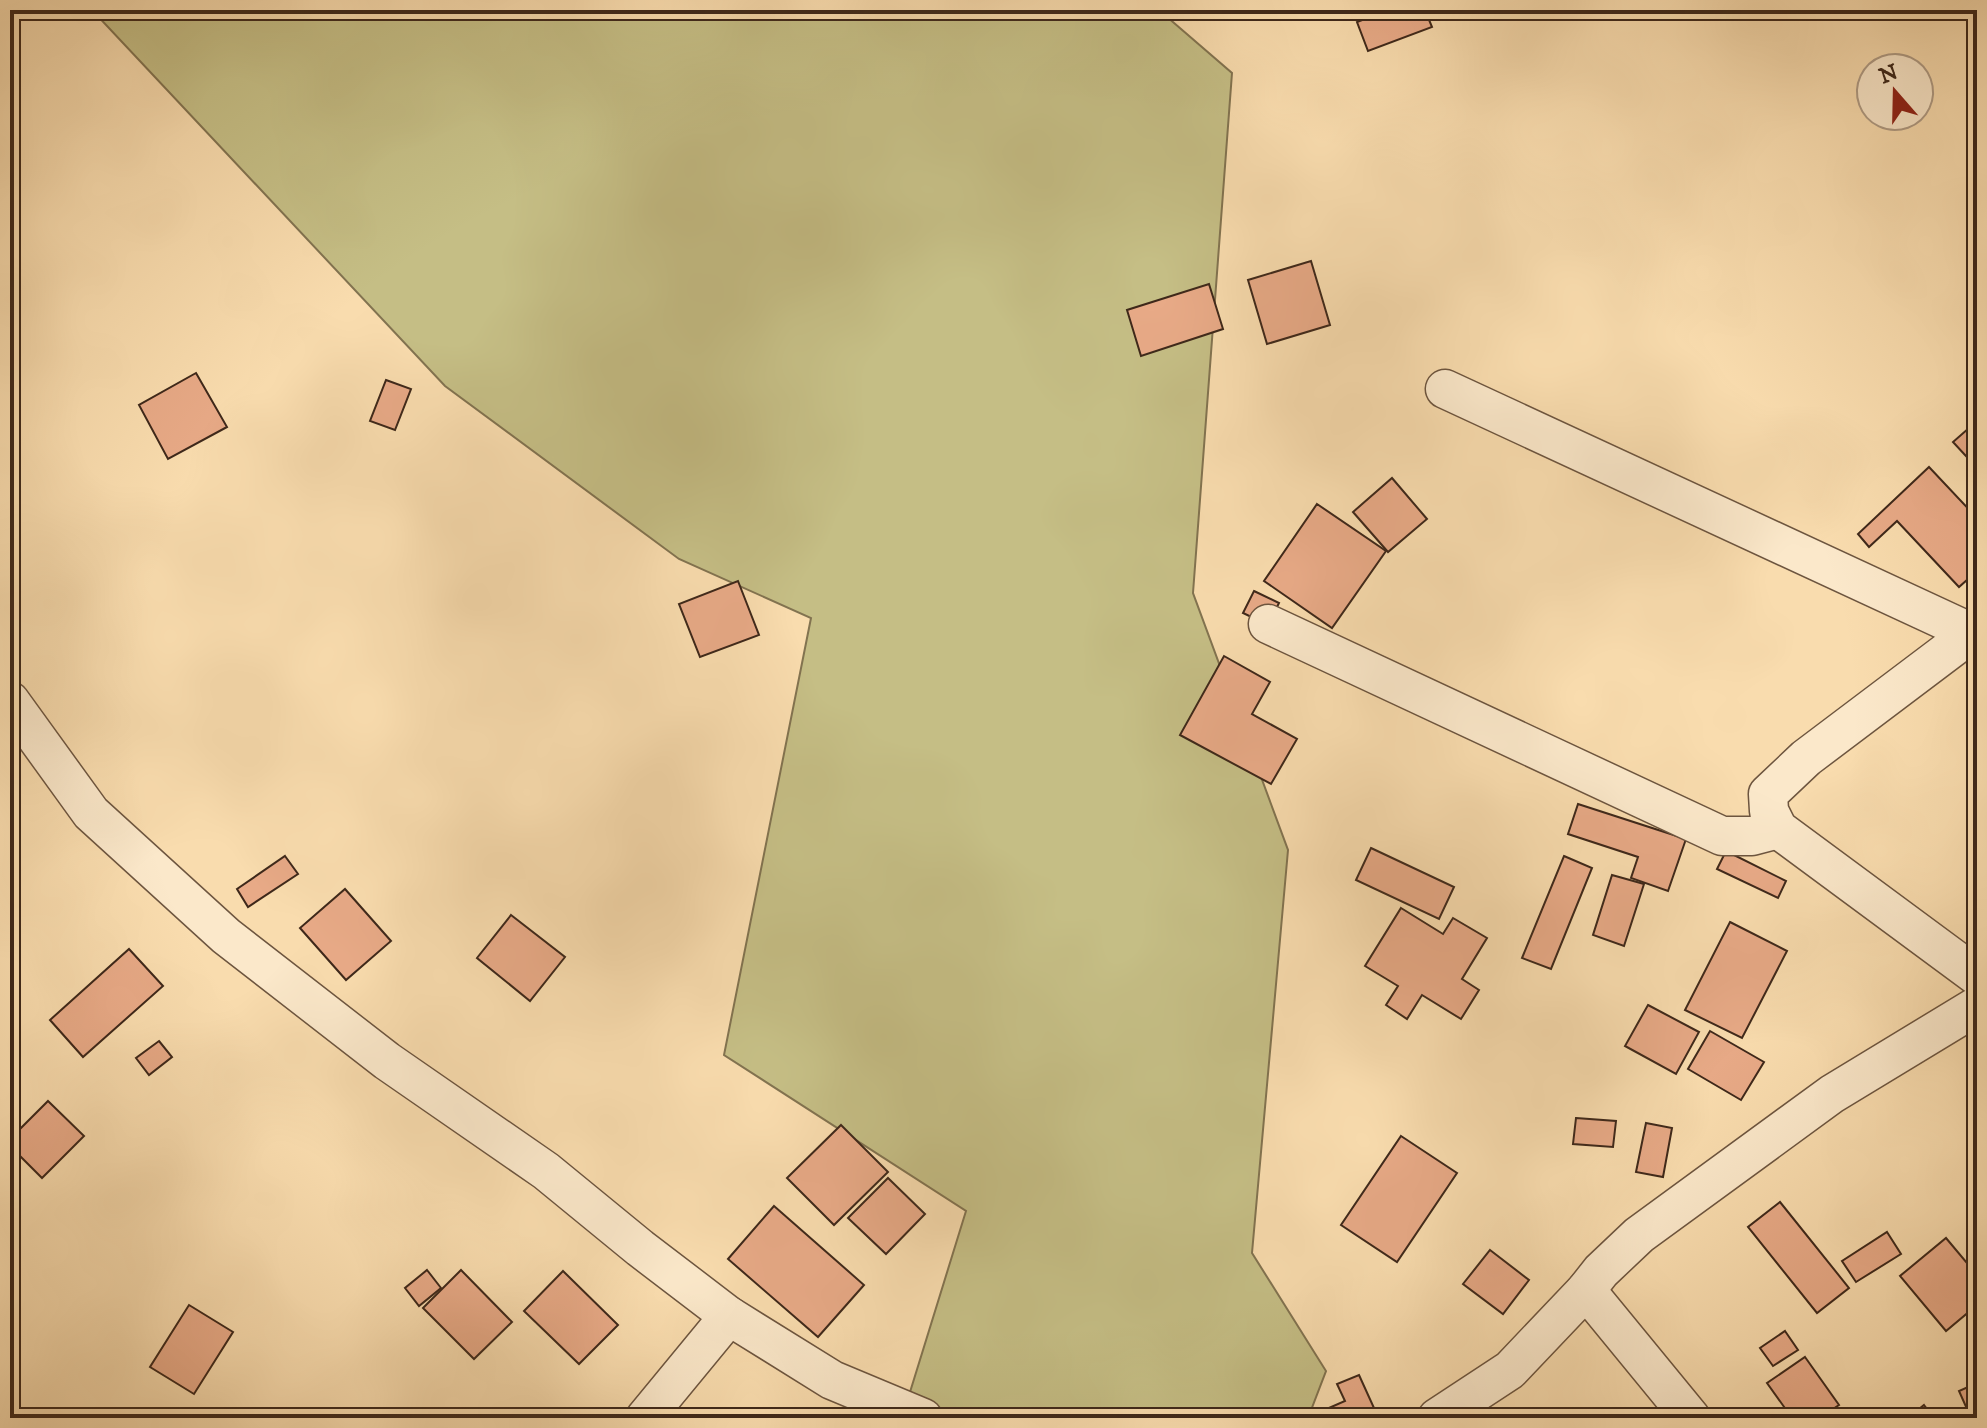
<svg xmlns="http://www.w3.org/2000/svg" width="1987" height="1428" viewBox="0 0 1987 1428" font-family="'IM FELL DW Pica',serif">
  <rect width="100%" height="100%" fill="#f9dcae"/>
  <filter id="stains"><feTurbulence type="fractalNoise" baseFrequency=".0025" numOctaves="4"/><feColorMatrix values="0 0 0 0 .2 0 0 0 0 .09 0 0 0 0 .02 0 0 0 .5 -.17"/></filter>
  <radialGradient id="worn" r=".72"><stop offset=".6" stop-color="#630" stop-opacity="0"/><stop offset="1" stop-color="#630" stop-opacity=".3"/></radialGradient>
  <!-- green -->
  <path fill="#c5be85" stroke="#827350" stroke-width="2" d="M92 10H1159L1232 73 1193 593 1288 850 1252 1253 1326 1371 1308 1418H902L966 1211 724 1055 811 618 679 559 445 386Z"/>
  <!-- building -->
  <g fill="#e8aa87" stroke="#3e281a" stroke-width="2">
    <path d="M1388 10H1425L1432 27 1368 51 1357 22Z"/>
    <path d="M1311 261 1330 325 1267 344 1248 280Z"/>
    <path d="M1209 284 1223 329 1141 356 1127 310Z"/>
    <path d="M10 286 17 303 10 305Z"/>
    <path d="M196 373 227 427 168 459 139 405Z"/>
    <path d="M386 380 411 389 395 430 370 421Z"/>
    <path d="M1977 421V468L1953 442Z"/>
    <path d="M1929 467 1977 518V571L1959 587 1897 521 1869 547 1858 534Z"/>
    <path d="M1392 478 1427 519 1388 552 1353 512Z"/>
    <path d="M1317 504 1386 551 1332 628 1264 581Z"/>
    <path d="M738 581 759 635 700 657 679 604Z"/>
    <path d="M1254 591 1279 603 1268 625 1243 613Z"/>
    <path d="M1224 656 1270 682 1252 714 1297 739 1271 784 1180 735Z"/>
    <path d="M1578 804 1686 839 1668 891 1631 878 1638 857 1568 834Z"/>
    <path d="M1371 848 1454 887 1439 919 1356 880Z"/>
    <path d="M1726 851 1786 881 1778 898 1717 869Z"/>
    <path d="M285 856 298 874 248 907 237 889Z"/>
    <path d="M1564 856 1592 868 1551 969 1522 958Z"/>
    <path d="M1612 875 1644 884 1624 946 1593 935Z"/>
    <path d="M345 889 391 941 346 980 300 928Z"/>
    <path d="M1401 908 1443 934 1453 918 1487 938 1462 979 1479 990 1461 1019 1422 995 1407 1019 1386 1005 1398 986 1365 966Z"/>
    <path d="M511 915 565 957 530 1001 477 958Z"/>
    <path d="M1730 922 1787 951 1742 1038 1685 1010Z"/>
    <path d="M129 949 163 986 83 1057 50 1020Z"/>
    <path d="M1648 1005 1699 1032 1676 1074 1625 1046Z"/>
    <path d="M1710 1031 1764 1062 1741 1100 1688 1069Z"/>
    <path d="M159 1041 172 1057 149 1075 136 1058Z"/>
    <path d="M48 1101 84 1136 42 1178 10 1146V1139Z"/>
    <path d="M1576 1118 1616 1121 1613 1147 1573 1144Z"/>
    <path d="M1646 1123 1672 1128 1663 1177 1636 1172Z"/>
    <path d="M841 1125 888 1172 834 1225 787 1178Z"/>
    <path d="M1401 1136 1457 1173 1397 1262 1341 1225Z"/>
    <path d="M888 1178 925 1214 886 1254 848 1218Z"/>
    <path d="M1780 1202 1849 1288 1817 1313 1748 1227Z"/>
    <path d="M774 1206 864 1285 818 1337 728 1259Z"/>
    <path d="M1887 1232 1901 1254 1856 1282 1842 1261Z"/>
    <path d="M1946 1238 1977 1275V1305L1946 1331 1900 1276Z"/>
    <path d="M1490 1250 1529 1280 1503 1314 1463 1284Z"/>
    <path d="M427 1270 441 1288 419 1306 405 1288Z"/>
    <path d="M461 1270 512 1322 474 1359 423 1308Z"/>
    <path d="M563 1271 618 1325 579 1364 524 1311Z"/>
    <path d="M189 1305 233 1332 194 1394 150 1367Z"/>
    <path d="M1785 1331 1798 1350 1773 1366 1760 1348Z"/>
    <path d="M1805 1357 1839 1405 1819 1418H1792L1767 1383Z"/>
    <path d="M1359 1375 1374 1408 1352 1418H1306L1345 1401 1337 1384Z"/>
    <path d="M1977 1383V1418H1971L1959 1391Z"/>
    <path d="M1924 1405 1934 1418H1908Z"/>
  </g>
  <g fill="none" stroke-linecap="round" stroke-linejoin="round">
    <defs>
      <g id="street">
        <path d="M1445 389 1972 633"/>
        <path d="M1268 624 1722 836H1752L1778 829"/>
        <path d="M1977 629 1806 758 1768 794 1769 811 1778 829 1977 976"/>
        <path d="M10 701 91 813 226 936 387 1061 546 1171 640 1248 729 1316 832 1380 923 1418"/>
        <path d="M1586 1290 1691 1418"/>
        <path d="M645 1418 729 1316"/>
        <path d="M1437 1418 1510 1370 1586 1290 1601 1271 1639 1235 1832 1094 1977 1006"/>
      </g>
    </defs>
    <!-- street casing -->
    <use href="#street" stroke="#6d553f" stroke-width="41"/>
    <!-- street -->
    <use href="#street" stroke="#fbe8ca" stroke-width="38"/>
  </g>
  <!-- margin -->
  <rect width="1987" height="1428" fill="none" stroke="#f9dcae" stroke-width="40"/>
  <rect x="12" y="12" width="1963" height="1404" fill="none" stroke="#3e281a" stroke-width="4"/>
  <rect x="20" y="20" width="1947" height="1388" fill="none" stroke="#3e281a" stroke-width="2"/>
  <!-- north arrow -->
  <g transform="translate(1895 92) rotate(340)"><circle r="38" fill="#fbe8ca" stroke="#af9b84" stroke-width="2"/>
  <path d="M0-6L14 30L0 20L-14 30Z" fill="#8f2418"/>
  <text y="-12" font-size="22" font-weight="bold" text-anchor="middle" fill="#3e281a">N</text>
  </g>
  <rect width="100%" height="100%" filter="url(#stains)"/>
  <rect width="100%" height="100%" fill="url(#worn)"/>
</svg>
